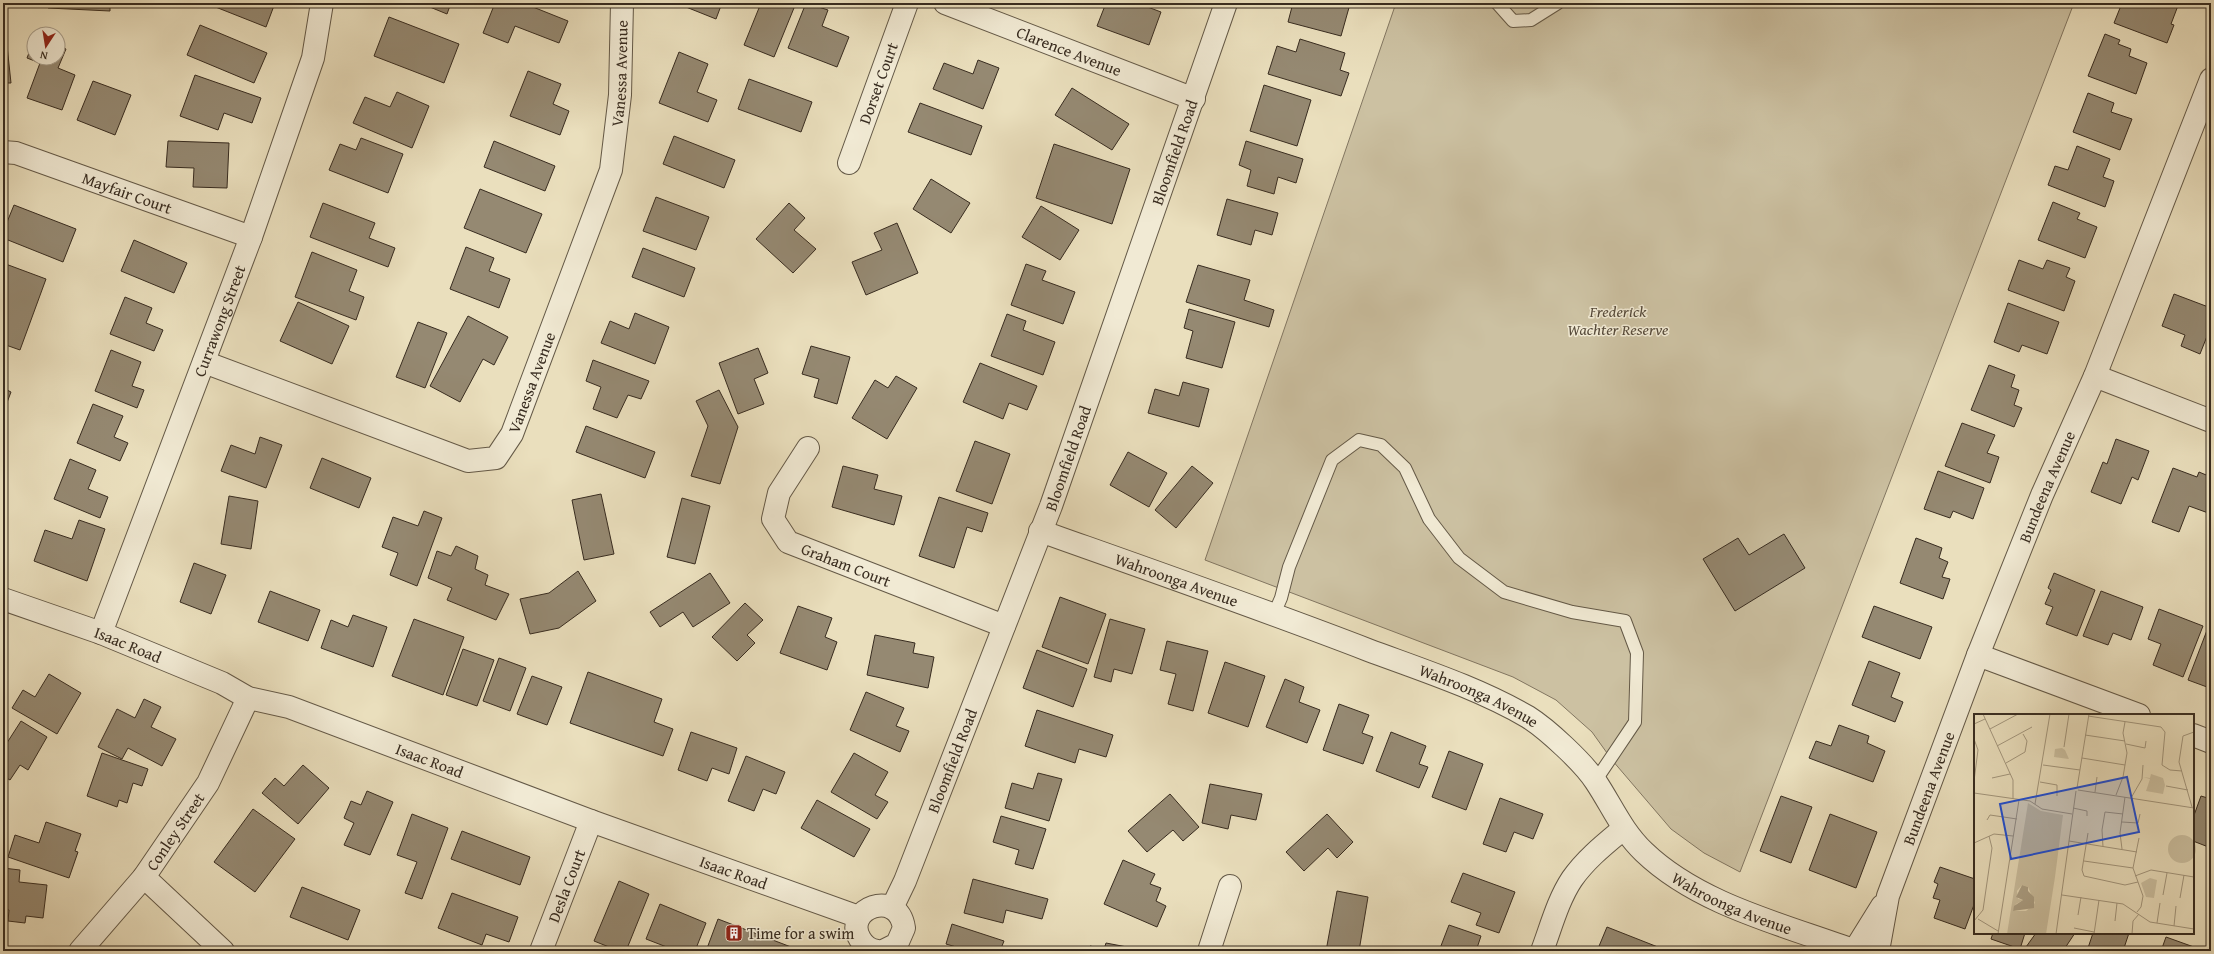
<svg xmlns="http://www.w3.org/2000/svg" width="2214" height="954" viewBox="0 0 2214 954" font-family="'Gentium Book Plus',serif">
  <rect width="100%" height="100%" fill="#eadfbd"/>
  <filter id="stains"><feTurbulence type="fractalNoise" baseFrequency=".005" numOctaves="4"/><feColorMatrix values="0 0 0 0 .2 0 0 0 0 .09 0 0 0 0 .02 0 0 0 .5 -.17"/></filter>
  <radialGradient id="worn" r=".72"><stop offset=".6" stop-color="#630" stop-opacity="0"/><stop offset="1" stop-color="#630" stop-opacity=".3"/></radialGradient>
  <!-- green -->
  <path fill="#ccc1a2" stroke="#827661" d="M1396 3H2074L1740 872 1704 853 1671 829 1612 760 1592 732 1556 700 1513 677 1205 560Z"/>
  <!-- building -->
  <g fill="#958972" stroke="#382c20">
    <path d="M48 3H110V11L48 8Z"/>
    <path d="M214 3H275L266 27 213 6Z"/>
    <path d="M420 3H451L447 14Z"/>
    <path d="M495 3H523L568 21 559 43 515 26 508 43 483 33Z"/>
    <path d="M676 3H722L716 19Z"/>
    <path d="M761 3H796L774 57 744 45Z"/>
    <path d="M806 3 828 10 822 26 849 37 837 67 788 48Z"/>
    <path d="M1106 3H1137L1161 12 1149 45 1097 26Z"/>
    <path d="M1293 3 1350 4 1341 36 1288 22Z"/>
    <path d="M2122 3H2179L2171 24 2174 25 2167 43 2114 23Z"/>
    <path d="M3 8 11 83H3Z"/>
    <path d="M389 17 459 44 444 83 374 56Z"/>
    <path d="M200 25 267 53 254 83 187 55Z"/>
    <path d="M2105 34 2120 40 2118 44 2131 49 2129 56 2147 63 2136 94 2088 76Z"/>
    <path d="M1300 39 1345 53 1340 70 1349 73 1341 96 1268 74 1277 46 1296 52Z"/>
    <path d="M34 40V58H58V45L66 49 58 68 75 75 62 110 27 98 40 63 27 58Z"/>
    <path d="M679 52 708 64 697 92 717 100 708 122 659 103Z"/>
    <path d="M978 60 999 68 983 109 933 89 944 63 973 74Z"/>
    <path d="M528 71 561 84 553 104 569 111 560 135 510 116Z"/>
    <path d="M195 75 261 98 252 123 224 113 218 130 180 116Z"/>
    <path d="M749 79 812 102 801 132 738 109Z"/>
    <path d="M93 81 131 95 115 135 77 120Z"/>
    <path d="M1264 85 1311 100 1297 146 1250 131Z"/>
    <path d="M1072 88 1129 124 1112 150 1055 115Z"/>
    <path d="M397 92 429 106 412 148 353 123 365 97 390 107Z"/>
    <path d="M2088 93 2114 103 2111 112 2132 119 2120 150 2073 132Z"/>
    <path d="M920 103 982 126 971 155 908 132Z"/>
    <path d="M674 136 735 160 724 188 663 164Z"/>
    <path d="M361 138 403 154 388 193 329 170 340 144 356 150Z"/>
    <path d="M168 141 229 143 227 188 193 187 194 168 166 167Z"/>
    <path d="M494 141 555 166 545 191 484 167Z"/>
    <path d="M1246 141 1303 159 1296 183 1278 177 1274 194 1247 186 1251 170 1239 165Z"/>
    <path d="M1054 144 1130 169 1112 224 1036 198Z"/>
    <path d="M2077 146 2110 159 2103 177 2114 181 2105 207 2048 185 2055 166 2068 170Z"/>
    <path d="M931 179 970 203 951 233 913 209Z"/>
    <path d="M480 189 542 214 526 253 464 228Z"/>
    <path d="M656 197 709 217 696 250 643 231Z"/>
    <path d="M1227 199 1278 213 1272 235 1255 230 1251 245 1217 235Z"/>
    <path d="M2053 202 2080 213 2077 219 2097 227 2085 258 2038 240Z"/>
    <path d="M323 203 375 223 369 238 395 248 388 267 310 237Z"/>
    <path d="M789 203 805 218 794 230 816 249 793 273 756 239Z"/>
    <path d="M14 205 76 229 63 262 3 238V232Z"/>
    <path d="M1041 206 1079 230 1060 260 1022 237Z"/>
    <path d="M897 223 918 273 866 295 852 262 882 250 874 233Z"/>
    <path d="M134 240 187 263 174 293 121 271Z"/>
    <path d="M466 247 494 258 489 271 510 279 499 308 450 289Z"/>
    <path d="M643 248 695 268 684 297 632 277Z"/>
    <path d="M312 252 357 270 349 291 364 297 356 320 295 297Z"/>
    <path d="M2019 260 2043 269 2047 260 2070 268 2066 277 2075 281 2064 311 2008 290Z"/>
    <path d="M3 263 46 279 20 350 3 344V299L7 290 3 288Z"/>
    <path d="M1026 264 1046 271 1042 280 1075 292 1063 324 1011 305Z"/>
    <path d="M1198 265 1250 280 1244 300 1274 310 1269 327 1186 302Z"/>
    <path d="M2174 294 2211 308V326L2200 354 2181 346 2185 335 2162 326Z"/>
    <path d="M125 297 152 308 146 323 163 330 154 351 110 334Z"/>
    <path d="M298 302 349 326 332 364 280 341Z"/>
    <path d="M2008 303 2059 322 2047 354 2022 345 2019 352 1994 342Z"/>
    <path d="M1189 309 1235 322 1222 368 1186 358 1193 331 1184 328Z"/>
    <path d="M635 313 669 327 655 364 601 343 610 321 629 329Z"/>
    <path d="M1007 314 1026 321 1023 330 1055 342 1043 375 991 356Z"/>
    <path d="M468 316 508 337 494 365 483 359 460 402 430 386Z"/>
    <path d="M418 322 447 333 425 388 396 377Z"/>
    <path d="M811 346 850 357 837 404 814 397 819 379 802 374Z"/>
    <path d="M758 348 768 373 754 379 764 404 738 414 719 363Z"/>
    <path d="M111 350 141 362 132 386 144 390 137 408 95 391Z"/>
    <path d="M593 360 649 381 641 399 628 395 617 418 593 409 601 387 586 381Z"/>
    <path d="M980 363 1037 386 1027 410 1009 403 1003 419 963 402Z"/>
    <path d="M1989 365 2015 375 2011 387 2019 390 2014 405 2022 408 2014 427 1971 410Z"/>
    <path d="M896 376 917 388 887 439 852 418 875 380 888 388Z"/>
    <path d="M1183 382 1209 389 1199 427 1148 413 1155 389 1179 396Z"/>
    <path d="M3 388 11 392 3 413Z"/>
    <path d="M719 390 738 427 720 484 691 476 708 426 696 401Z"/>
    <path d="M93 404 123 416 114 437 128 443 120 461 77 443Z"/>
    <path d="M1962 423 1995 435 1987 453 1999 457 1990 483 1945 466Z"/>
    <path d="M586 426 655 452 645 478 576 452Z"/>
    <path d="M260 437 282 445 266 488 221 471 231 445 255 454Z"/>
    <path d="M2116 439 2149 451 2138 480 2132 477 2121 504 2091 492 2103 462 2107 464Z"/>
    <path d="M975 441 1010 454 992 504 956 491Z"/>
    <path d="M1128 452 1167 473 1149 507 1110 485Z"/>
    <path d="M322 458 371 478 359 508 310 488Z"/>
    <path d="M70 459 96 470 88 489 108 497 100 518 54 499Z"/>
    <path d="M843 466 878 475 874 489 902 496 894 525 832 507Z"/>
    <path d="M1192 466 1213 483 1176 528 1155 510Z"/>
    <path d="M2173 468 2197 477 2199 472 2211 477V514L2189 506 2179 532 2152 522Z"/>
    <path d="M1938 471 1984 488 1973 519 1953 511 1950 518 1924 509Z"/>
    <path d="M601 494 614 554 584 560 572 500Z"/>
    <path d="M229 496 258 501 251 549 221 544Z"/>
    <path d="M939 497 988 513 982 532 967 527 954 568 919 556Z"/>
    <path d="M682 498 710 506 695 564 667 557Z"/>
    <path d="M424 511 442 518 417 586 390 575 398 553 382 547 393 517 418 526Z"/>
    <path d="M79 520 105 529 87 581 34 561 45 530 72 539Z"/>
    <path d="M1784 534 1805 568 1735 611 1703 559 1738 538 1749 555Z"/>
    <path d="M1916 538 1942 548 1939 558 1948 562 1942 577 1950 579 1943 599 1900 583Z"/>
    <path d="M456 546 478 556 475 569 488 575 485 585 509 594 496 620 447 600 452 588 428 578 437 551 451 556Z"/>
    <path d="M194 563 226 575 211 614 180 602Z"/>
    <path d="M578 571 596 601 559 628 530 634 520 599 549 593Z"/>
    <path d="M710 573 730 603 693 627 683 612 660 627 650 612Z"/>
    <path d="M2054 573 2095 590 2077 636 2046 624 2053 607 2045 604 2051 590 2048 588Z"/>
    <path d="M270 591 320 610 308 641 258 622Z"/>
    <path d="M2101 591 2143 607 2131 640 2113 633 2108 645 2083 636Z"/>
    <path d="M1060 597 1106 614 1088 664 1042 647Z"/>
    <path d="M745 603 763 620 747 635 755 643 737 661 712 637Z"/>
    <path d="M798 606 832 618 825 637 837 642 827 670 780 653Z"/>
    <path d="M1874 606 1932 627 1920 659 1862 637Z"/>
    <path d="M2159 609 2203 626 2183 677 2153 665 2161 644 2148 639Z"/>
    <path d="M353 615 387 627 373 667 321 648 331 620 348 627Z"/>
    <path d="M414 619 464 637 443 695 392 676Z"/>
    <path d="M1110 619 1145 629 1132 674 1114 669 1111 682 1094 677Z"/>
    <path d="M2209 625 2211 682 2207 687 2188 680Z"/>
    <path d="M875 635 915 643 913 653 934 657 928 688 867 675Z"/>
    <path d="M1167 641 1208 651 1193 711 1168 704 1176 674 1160 670Z"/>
    <path d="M463 649 494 660 477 706 446 695Z"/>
    <path d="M1037 650 1087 669 1073 707 1023 688Z"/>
    <path d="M499 658 526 668 510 711 483 701Z"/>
    <path d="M1869 661 1900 673 1891 697 1903 702 1895 722 1852 705Z"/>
    <path d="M1225 662 1265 676 1248 727 1208 713Z"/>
    <path d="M588 672 662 699 654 722 673 729 663 756 570 723Z"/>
    <path d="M49 674 81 693 57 734 12 708 23 690 35 697Z"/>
    <path d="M532 676 562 687 547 725 517 714Z"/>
    <path d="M1285 679 1304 687 1299 702 1320 710 1307 743 1266 727Z"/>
    <path d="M866 692 904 708 896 726 909 731 900 752 850 730Z"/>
    <path d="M144 699 161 707 151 727 176 739 162 766 128 748 122 759 98 747 117 709 135 718Z"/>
    <path d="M1339 704 1369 715 1362 733 1373 737 1363 764 1323 750Z"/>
    <path d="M1037 710 1113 735 1106 757 1079 749 1075 763 1025 746Z"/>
    <path d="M21 721 47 737 28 770 20 765 10 780 3 776V749Z"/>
    <path d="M1839 725 1869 736 1867 743 1885 751 1873 782 1809 758 1816 741 1831 746Z"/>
    <path d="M691 732 737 748 729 774 712 768 707 781 678 770Z"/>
    <path d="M1391 732 1426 746 1419 764 1428 767 1419 788 1376 771Z"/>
    <path d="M1449 751 1483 764 1466 810 1432 797Z"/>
    <path d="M102 753 148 769 142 786 133 783 127 803 119 800 117 807 87 796Z"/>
    <path d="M854 753 888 772 875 795 888 802 877 819 831 792Z"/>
    <path d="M746 756 785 772 776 794 763 789 754 811 728 801Z"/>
    <path d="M303 765 329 788 298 824 262 793 275 778 284 786Z"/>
    <path d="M1038 773 1062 779 1049 821 1005 808 1012 783 1033 789Z"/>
    <path d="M1210 784 1262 794 1256 820 1231 815 1228 829 1202 823Z"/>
    <path d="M367 791 393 802 370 855 344 845 354 823 344 818 351 801 361 805Z"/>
    <path d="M1170 794 1199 827 1183 841 1173 830 1147 852 1128 831Z"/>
    <path d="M1781 796 1812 807 1791 863 1760 851Z"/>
    <path d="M2201 796 2211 799V848L2193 841V818Z"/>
    <path d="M1500 798 1543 814 1533 839 1514 832 1506 852 1483 844Z"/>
    <path d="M817 800 870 829 854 857 801 828Z"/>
    <path d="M253 809 295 839 255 892 214 862Z"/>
    <path d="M412 814 448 828 422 899 405 893 417 862 397 855Z"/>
    <path d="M1327 814 1353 842 1337 858 1328 848 1304 871 1286 852Z"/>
    <path d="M1830 814 1877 832 1856 888 1809 870Z"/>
    <path d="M1001 816 1046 829 1033 869 1015 864 1019 850 993 842Z"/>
    <path d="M46 822 81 834 75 851 78 852 69 878 8 857 15 835 39 843Z"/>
    <path d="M462 831 530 857 520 885 451 859Z"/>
    <path d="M1123 860 1155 874 1150 884 1161 888 1156 901 1166 906 1157 927 1104 904Z"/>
    <path d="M1940 867 1975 879V902L1965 929 1934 918 1940 900 1933 898 1938 884 1934 882Z"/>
    <path d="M3 868 20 870 19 882 47 885 43 918 26 916 25 923 8 921 9 910 3 909Z"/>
    <path d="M1463 873 1515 892 1499 933 1476 925 1481 913 1451 902Z"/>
    <path d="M973 879 1048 899 1042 919 1006 910 1003 923 964 913Z"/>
    <path d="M619 881 649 894 626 951H619L594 941Z"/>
    <path d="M302 887 360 910 348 940 290 917Z"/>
    <path d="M1337 891 1368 897 1359 951H1326Z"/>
    <path d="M452 893 518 917 509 942 486 934 482 945 438 928Z"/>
    <path d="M660 904 706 923 695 951H677L646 939Z"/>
    <path d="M718 919 791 947 789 951H706Z"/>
    <path d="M952 924 1004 941 1000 951H963V949L946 944Z"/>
    <path d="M1449 925 1481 936 1476 951H1439Z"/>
    <path d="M1607 927 1668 951H1597Z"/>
    <path d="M1993 933H2025L2020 949 1991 939Z"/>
    <path d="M2036 933H2075L2063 951H2032L2026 947Z"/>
    <path d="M2093 933H2129L2123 951H2087Z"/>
    <path d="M2166 937 2205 951H2161Z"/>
    <path d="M1106 943 1127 947V951H1089L1090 946 1104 949Z"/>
  </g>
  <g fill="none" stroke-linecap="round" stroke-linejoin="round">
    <defs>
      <g id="service">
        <path d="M1497 3 1513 21 1531 20 1558 3"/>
        <path d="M1274 614 1281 598 1289 567 1332 460 1359 440 1381 445 1405 468 1429 519 1459 558 1504 592 1572 612 1625 621 1637 653 1635 722 1596 780"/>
      </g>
      <g id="minor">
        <path id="s1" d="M945 3 1194 99"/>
        <path id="s2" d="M3 152 16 153 251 237"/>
        <path id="s3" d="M849 163 907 3"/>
        <path id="s4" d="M204 362 468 461 496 458 512 434 611 170 620 95 622 3"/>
        <path d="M2095 376 2211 421"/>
        <path id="s5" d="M808 448 779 493 773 519 788 542 1004 626"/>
        <path id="s6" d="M1040 531C1150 570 1259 608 1368 650 1422 670 1478 688 1528 717 1547 729 1584 763 1596 782 1612 806 1622 831 1644 852 1699 905 1785 925 1855 951"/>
        <path id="s7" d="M101 633 251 237 313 58 322 3"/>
        <path d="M1978 655 2139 715"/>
        <path d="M2193 735 2211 742"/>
        <path d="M144 877 223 951"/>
        <path id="s8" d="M80 951 144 877 208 783 248 698"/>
        <path id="s9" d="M541 951 591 821"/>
        <path d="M1209 951 1230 886"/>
        <path d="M1542 951C1551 927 1558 900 1572 879 1586 859 1605 844 1623 829"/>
        <path d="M1854 951 1882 906"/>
        <path id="s10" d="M1878 951 1888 896 1978 655 2042 495 2095 376 2211 79"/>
      </g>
      <g id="tertiary">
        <path id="s11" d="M3 599 101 633 222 683 248 698 289 707 591 821 859 917"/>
        <path id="s12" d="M892 908 905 881 1051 506 1226 3"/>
        <path d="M877 951C870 950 864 946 860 939 842 909 898 887 904 928L897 944 883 951"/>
      </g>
    </defs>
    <!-- service casing -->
    <use href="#service" stroke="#645947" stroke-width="14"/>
    <!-- minor casing -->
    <use href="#minor" stroke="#645947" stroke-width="24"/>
    <!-- tertiary casing -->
    <use href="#tertiary" stroke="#645947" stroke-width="24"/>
    <!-- service -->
    <use href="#service" stroke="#f1ead4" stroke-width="12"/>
    <!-- minor -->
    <use href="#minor" stroke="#f1ead4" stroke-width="22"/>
    <!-- tertiary -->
    <use href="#tertiary" stroke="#f1ead4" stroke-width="22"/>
  </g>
  <!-- icons -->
  <defs>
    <symbol id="building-square" viewBox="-11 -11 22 22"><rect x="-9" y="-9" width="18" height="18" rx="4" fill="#8f2418" stroke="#f1ead4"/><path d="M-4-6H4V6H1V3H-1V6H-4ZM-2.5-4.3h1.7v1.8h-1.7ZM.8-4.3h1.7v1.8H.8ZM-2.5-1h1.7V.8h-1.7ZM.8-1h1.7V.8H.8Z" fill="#fff"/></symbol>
  </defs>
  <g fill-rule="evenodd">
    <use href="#building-square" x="724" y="923" width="20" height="20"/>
  </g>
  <g text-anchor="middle" stroke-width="3" stroke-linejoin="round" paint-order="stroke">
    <!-- street labels -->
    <g font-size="16" fill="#382c20" stroke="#f1ead4">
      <text dy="6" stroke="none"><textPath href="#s1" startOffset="133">Clarence Avenue</textPath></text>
      <text dy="6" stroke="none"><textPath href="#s4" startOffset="718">Vanessa Avenue</textPath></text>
      <text dy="6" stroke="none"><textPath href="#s3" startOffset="85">Dorset Court</textPath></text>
      <text dy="6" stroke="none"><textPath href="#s12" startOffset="807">Bloomfield Road</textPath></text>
      <text dy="6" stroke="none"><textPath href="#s2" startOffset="131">Mayfair Court</textPath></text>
      <text dy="6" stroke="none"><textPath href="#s7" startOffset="334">Currawong Street</textPath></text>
      <text dy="6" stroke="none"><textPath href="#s4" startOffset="394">Vanessa Avenue</textPath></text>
      <text dy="6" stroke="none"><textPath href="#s12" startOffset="483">Bloomfield Road</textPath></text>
      <text dy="6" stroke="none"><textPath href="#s10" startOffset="495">Bundeena Avenue</textPath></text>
      <text dy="6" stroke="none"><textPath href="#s5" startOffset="170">Graham Court</textPath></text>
      <text dy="6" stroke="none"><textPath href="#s6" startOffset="145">Wahroonga Avenue</textPath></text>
      <text dy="6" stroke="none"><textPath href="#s11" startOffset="133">Isaac Road</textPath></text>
      <text dy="6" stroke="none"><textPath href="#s6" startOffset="469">Wahroonga Avenue</textPath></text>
      <text dy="6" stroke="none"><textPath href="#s11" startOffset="457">Isaac Road</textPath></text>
      <text dy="6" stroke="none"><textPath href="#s12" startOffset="159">Bloomfield Road</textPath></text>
      <text dy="6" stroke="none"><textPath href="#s10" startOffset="171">Bundeena Avenue</textPath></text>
      <text dy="6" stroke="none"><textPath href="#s8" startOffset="153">Conley Street</textPath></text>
      <text dy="6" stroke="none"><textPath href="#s11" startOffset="781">Isaac Road</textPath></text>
      <text dy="6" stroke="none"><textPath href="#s9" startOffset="70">Desla Court</textPath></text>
      <text dy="6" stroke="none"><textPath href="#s6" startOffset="805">Wahroonga Avenue</textPath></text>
    </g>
    <!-- park labels -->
    <g font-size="16" font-style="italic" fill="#564a3a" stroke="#f1ead4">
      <text x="1618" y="317">Frederick<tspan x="1618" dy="18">Wachter Reserve</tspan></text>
    </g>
    <!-- poi labels -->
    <g font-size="16" fill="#382c20" stroke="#f1ead4" text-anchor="start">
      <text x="747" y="939">Time for a swim</text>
    </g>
  </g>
  <!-- overview -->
  <g transform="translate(1974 714)">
    <rect width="220" height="220" fill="#eadfbd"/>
    <path d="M88 34 91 36 95 45 80 43 81 35ZM177 60 189 64 191 71 189 80 172 77 176 65 169 63 176 64ZM54 89 67 97 89 101 81 163 72 220H33ZM48 171 54 173 61 189 52 197H39L42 190 49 186 44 185 43 177ZM194 135a14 14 0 1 1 28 0a14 14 0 1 1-28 0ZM176 164 183 166 180 184 172 183 167 169Z" fill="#ccc1a2" fill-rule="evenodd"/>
    <path d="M48 171 54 173V177L60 183V194L39 197 40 192 49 186 42 183Z" fill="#ada288"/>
    <path fill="none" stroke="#a3977e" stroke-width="1" d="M9 0 39 66V85M114 2 187 13 191 18 188 51 196 56 208 57M0 10 11 5M16 15 44 0M111 21 151 27M0 25 4 36 0 67M152 30 171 34 172 27M23 32 58 13M90 33 95 0M108 44 151 51M32 49 51 38 53 27 49 20M69 51 106 56M18 64 36 60M66 68 83 71V82M192 72 214 76M103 74 115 0M104 76 220 94M121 78 123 63M0 79 56 87 68 95 98 100M142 81 149 63 153 39 149 19 151 8M157 84 168 65 169 51M61 90 76 0M218 93 205 48 209 22 220 18M99 94 113 97V102M13 106 16 101 43 105M148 108 164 109 166 100M114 119 108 156 110 162 151 171 164 168M95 127 163 138M0 129 20 120 39 122M129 133 128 116 131 98 149 100M148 135 146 119 151 83M110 147 159 154M161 162 177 156 220 163M88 181 149 190 176 208 220 215M189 181 193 159M206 184 210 161M163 198 167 193 169 182 159 154 165 124M104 201 107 183M4 205 24 217M0 207 9 196 18 134 15 122M141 207 143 189M183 209 186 189M200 212 202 192M100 214 120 218M24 220 45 86M82 220 102 77M120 220 125 186M158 220 159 207 165 200"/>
    <path fill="#1d4ed8" fill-opacity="0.15" stroke="#1d4ed8" stroke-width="2" d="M153 63 165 118 37 145 26 90Z"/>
    <rect width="220" height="220" fill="none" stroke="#382c20" stroke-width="2"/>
  </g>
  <!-- margin -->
  <rect width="2214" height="954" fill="none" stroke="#eadfbd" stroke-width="16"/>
  <rect x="4" y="4" width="2206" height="946" fill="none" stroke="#382c20" stroke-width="2"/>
  <rect x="8" y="8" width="2198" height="938" fill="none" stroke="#382c20"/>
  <!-- north arrow -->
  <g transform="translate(46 46) rotate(192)"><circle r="19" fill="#f1ead4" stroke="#a79e8c"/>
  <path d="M0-3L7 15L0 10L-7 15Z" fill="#8f2418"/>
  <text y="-6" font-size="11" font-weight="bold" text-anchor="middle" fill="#382c20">N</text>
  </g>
  <rect width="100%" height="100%" filter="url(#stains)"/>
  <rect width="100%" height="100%" fill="url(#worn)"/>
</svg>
